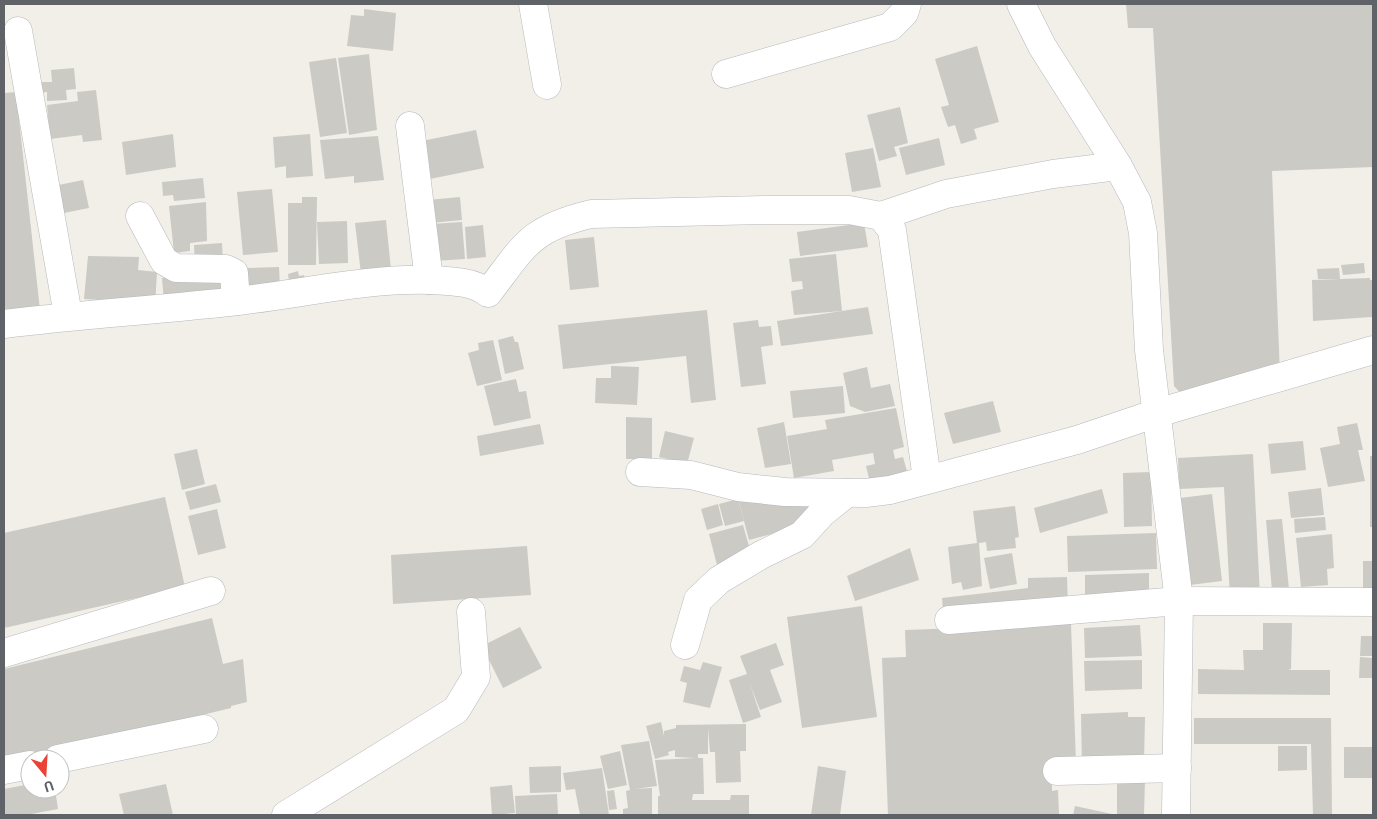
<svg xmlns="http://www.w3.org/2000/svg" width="1377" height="819" viewBox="0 0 1377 819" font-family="Roboto,sans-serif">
  <rect width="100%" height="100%" fill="#f1efe8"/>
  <!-- building -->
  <g fill="#cccac5">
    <path d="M1126 4H1373V167L1272 171 1280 375 1187 400 1174 386 1153 28H1128Z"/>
    <path d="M364 9 396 13 393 51 347 46 351 15 364 16Z"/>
    <path d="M977 46 999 122 974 129 977 139 961 144 955 125 948 127 941 107 949 105 935 59Z"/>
    <path d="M369 54 377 130 349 135 338 58Z"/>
    <path d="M336 58 347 133 320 137 309 62Z"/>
    <path d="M74 68 76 89 66 90 67 100 47 101V92L40 93 39 82H52L51 70Z"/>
    <path d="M96 90 102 140 83 142 82 135 50 139 47 105 78 101 77 92Z"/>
    <path d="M16 92 40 310 4 315V93Z"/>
    <path d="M900 107 908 143 894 147 897 156 879 161 867 115Z"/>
    <path d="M476 130 484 168 425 180 417 142Z"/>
    <path d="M173 134 176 167 126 175 122 142Z"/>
    <path d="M310 134 313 176 286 178V166L275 168 273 137Z"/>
    <path d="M378 136 384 180 354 183V176L325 179 320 140Z"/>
    <path d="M939 138 945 165 906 175 899 148Z"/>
    <path d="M873 148 881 187 852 192 845 153Z"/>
    <path d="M203 178 205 198 174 201 173 195 163 196 162 182Z"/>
    <path d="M83 180 89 208 54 215 49 187Z"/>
    <path d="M272 189 278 252 243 255 237 192Z"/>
    <path d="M302 197H317L316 265H288V203H302Z"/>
    <path d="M460 197 462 220 431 223 428 200Z"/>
    <path d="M206 202 207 241 190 243V251L174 253 169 206Z"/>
    <path d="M386 220 391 270 361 274 355 223Z"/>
    <path d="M347 221 348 263 319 264 317 222Z"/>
    <path d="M462 222 465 259 434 261 431 224Z"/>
    <path d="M864 223 868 247 800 256 797 232Z"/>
    <path d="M483 225 486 257 467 259 465 227Z"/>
    <path d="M594 237 599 287 570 290 565 240Z"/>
    <path d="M222 243 223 263 195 265 194 245Z"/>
    <path d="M836 254 842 311 794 315 791 291 803 289 802 281 792 282 789 259Z"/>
    <path d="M88 256 139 257 138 270 157 272 155 306 135 302 84 299Z"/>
    <path d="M1364 263 1365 273 1343 275 1341 265Z"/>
    <path d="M279 267 280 288 248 289V268Z"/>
    <path d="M1339 268 1340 279H1318L1317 269Z"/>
    <path d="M298 271 299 276 304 275 306 284 290 288 288 274Z"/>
    <path d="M220 274 222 297 164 302 162 278Z"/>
    <path d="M1370 278V280H1373L1372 317 1313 321 1312 280Z"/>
    <path d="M868 307 873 334 781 346 777 321Z"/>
    <path d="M707 310 716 400 691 403 686 356 563 369 558 325Z"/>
    <path d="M758 320 759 327 771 326 773 345 761 347 766 384 741 387 733 323Z"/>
    <path d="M513 336 515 342H518L524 369 505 374 498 340Z"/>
    <path d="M493 340 502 380 477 386 468 353 479 350 478 343Z"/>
    <path d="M611 366 639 367 637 405 595 403 596 378H611Z"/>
    <path d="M867 367 871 388 890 384 895 406 865 412 850 406 843 373Z"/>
    <path d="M516 379 519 392 526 391 531 418 494 426 484 386Z"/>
    <path d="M843 386 845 413 793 418 790 391Z"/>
    <path d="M993 401 1001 432 953 444 944 413Z"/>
    <path d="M896 408 904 447 893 450 895 459 903 457 910 482 872 491 866 466 875 464 873 453 832 460 834 471 794 478 787 436 827 429 825 420Z"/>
    <path d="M626 417 652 418V459H626Z"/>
    <path d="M784 422 791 464 765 468 757 428Z"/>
    <path d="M1357 423 1363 450H1358L1365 481 1328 487 1320 448 1340 444 1337 427Z"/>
    <path d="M540 424 544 444 480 456 477 436Z"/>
    <path d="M665 431 694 438 687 464 659 457Z"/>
    <path d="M1303 441 1306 470 1271 474 1268 444Z"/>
    <path d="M197 449 205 484 182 490 174 454Z"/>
    <path d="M1253 454 1260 597 1230 598 1224 487 1179 489 1178 458Z"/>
    <rect x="1370" y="456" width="3" height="71"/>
    <path d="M1151 472 1152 526 1124 527 1123 473Z"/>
    <path d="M216 484 221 502 190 510 185 492Z"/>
    <path d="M1321 488 1324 515 1291 518 1288 492Z"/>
    <path d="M1102 489 1108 513 1040 533 1034 508Z"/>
    <path d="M736 491 808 502 813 520 795 528 749 540Z"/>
    <path d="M1212 494 1222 581 1190 585 1180 498Z"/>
    <path d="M165 497 185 587 4 628V533Z"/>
    <path d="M738 499 744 521 725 526 719 504Z"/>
    <path d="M718 504 723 525 707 530 701 509Z"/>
    <path d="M1015 506 1019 537 1015 538 1016 548 987 551 986 542 979 543 982 586 963 590 961 582 952 584 948 547 977 543 973 511Z"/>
    <path d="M217 509 226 548 198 555 188 516Z"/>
    <path d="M1325 517 1326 530 1295 533 1294 519Z"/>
    <path d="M1282 519 1289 589 1272 591 1266 520Z"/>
    <path d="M743 525 752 557 717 565 709 534Z"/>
    <path d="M1156 533 1157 569 1068 572 1067 536Z"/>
    <path d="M1332 534 1334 568 1327 569 1328 585 1301 587 1296 538Z"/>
    <path d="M527 546 531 595 393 604 391 555Z"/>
    <path d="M910 548 919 580 855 601 847 576Z"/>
    <path d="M1012 553 1017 584 990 589 984 558Z"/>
    <rect x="1363" y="561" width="10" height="36"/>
    <path d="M1149 573V594L1085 596V575Z"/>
    <path d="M1067 577 1068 607 943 611 942 598 1028 588V578Z"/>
    <path d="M862 606 877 717 802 728 787 617Z"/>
    <path d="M212 618 223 664 243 659 247 702 231 706V708L4 763V669Z"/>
    <path d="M1263 623H1292L1291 669 1288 670H1330V695L1198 694V669L1244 670 1243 650H1263Z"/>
    <path d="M1071 624 1076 763 1052 764V791L1058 790 1059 815H888L882 658 906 657 905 630Z"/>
    <path d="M1140 625 1142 656 1085 658 1084 628Z"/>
    <path d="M520 627 542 668 503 688 482 646Z"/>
    <path d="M1361 636H1373V656H1360Z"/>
    <path d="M776 643 784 665 770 670 782 702 760 710 750 684 761 717 743 723 729 680 747 674 740 656Z"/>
    <path d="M1360 657 1373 658V678H1359Z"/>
    <path d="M1142 660V689L1085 691 1084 661Z"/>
    <path d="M703 662 722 667 710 708 683 702 687 683 680 681 684 666 700 670Z"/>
    <path d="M1128 712V717H1145L1144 762 1082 767 1081 714Z"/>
    <path d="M1194 718H1331L1332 815H1313L1311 744H1194Z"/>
    <path d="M661 722 664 736V731L676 728V725L746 724V751H740L741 782 716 783 715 752H710L708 728V754H698V758H703L704 794H693L692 800H730L731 795H749V815H658V796H660L655 760 696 758 675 757V750L668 752 669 755 655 759 646 726Z"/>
    <path d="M649 741 657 786 635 789 652 788V815H623V809L628 808 626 791 630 790 621 745Z"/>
    <path d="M1278 746H1307V770L1278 771Z"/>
    <rect x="1344" y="747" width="29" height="31"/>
    <path d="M620 751 627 785 608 789 600 756Z"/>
    <path d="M561 766V792L530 793 529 767Z"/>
    <path d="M818 766 846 771 840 815H811Z"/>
    <path d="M602 768 609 815H580L575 789 566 790 563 773Z"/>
    <path d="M1117 778H1145L1144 815H1117Z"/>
    <path d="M30 784V789H55L58 809 26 815H4V789Z"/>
    <path d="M166 784 173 815H124L119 794Z"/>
    <path d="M512 785 515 813 492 815 490 787Z"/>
    <path d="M614 790 617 809 609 810 607 791Z"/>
    <path d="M557 794 558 815H516L515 796Z"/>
    <path d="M1075 806 1112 814V815H1073Z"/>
  </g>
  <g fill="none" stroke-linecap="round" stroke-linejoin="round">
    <defs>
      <g id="minor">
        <path d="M533 4 547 85"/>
        <path d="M1021 4 1042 46 1118 166 1137 202 1143 233 1149 350 1179 601 1176 815"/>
        <path d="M18 31 68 315"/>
        <path d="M726 74 890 27 904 13 907 4"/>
        <path d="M410 126 429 280"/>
        <path d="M140 216 164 261 176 268 226 269 234 273 236 301"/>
        <path d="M881 216 946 194 1053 174 1118 166"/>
        <path d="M4 324C82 314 160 310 238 301 299 294 369 278 430 280 449 281 473 281 488 293 525 245 529 229 591 214L765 210H849L881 216 892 230 927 479"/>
        <path d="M640 472 691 475 738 487 785 492 866 493 890 490 1077 440 1157 413 1373 350"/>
        <path d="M949 620 1179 601 1373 602"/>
        <path d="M685 645 698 600 719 580 761 555 802 535 822 513 847 493"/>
        <path d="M4 653 211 591"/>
        <path d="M58 759 204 729"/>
        <path d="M4 770 30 765"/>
        <path d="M1057 771 1177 768"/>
        <path d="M286 815 456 710 476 677 471 612"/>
      </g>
    </defs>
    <!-- minor casing -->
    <use href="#minor" stroke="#b5b8bc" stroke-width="29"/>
    <!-- minor -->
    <use href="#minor" stroke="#fff" stroke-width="28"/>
  </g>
  <!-- border -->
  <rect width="1377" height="819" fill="none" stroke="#5f6368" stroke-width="10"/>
  <!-- north arrow -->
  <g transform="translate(45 774) rotate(162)"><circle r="24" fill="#ffffff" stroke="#bfc1c3"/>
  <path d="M0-4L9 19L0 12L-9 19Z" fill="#ea4335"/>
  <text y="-8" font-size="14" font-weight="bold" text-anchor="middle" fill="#5f6368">U</text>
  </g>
</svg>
